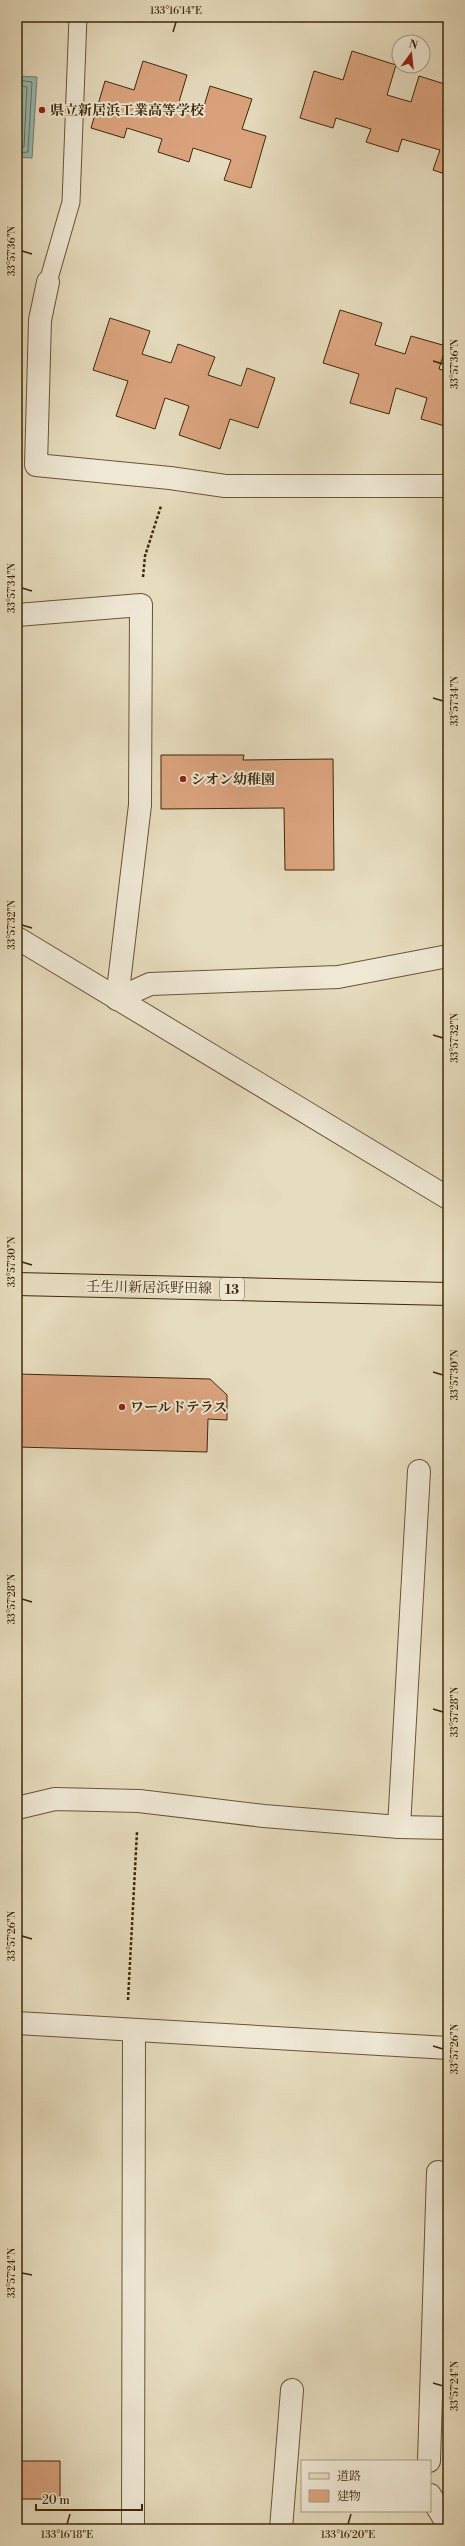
<svg xmlns="http://www.w3.org/2000/svg" width="465" height="2546" viewBox="0 0 465 2546" font-family="'Libre Bodoni','Noto Serif JP',serif">
  <rect width="100%" height="100%" fill="#e6dcbe"/>
  <filter id="stains"><feTurbulence type="fractalNoise" baseFrequency=".005" numOctaves="4"/><feColorMatrix values="0 0 0 0 .2 0 0 0 0 .09 0 0 0 0 .02 0 0 0 .5 -.17"/></filter>
  <radialGradient id="worn" r=".72"><stop offset=".6" stop-color="#630" stop-opacity="0"/><stop offset="1" stop-color="#630" stop-opacity=".3"/></radialGradient>
  <!-- water -->
  <path fill="#97bbb6" stroke="#748070" d="M17 76 37 77 32 158 17 157Z"/>
  <g fill="none" stroke-linecap="round" stroke-linejoin="round">
    <!-- shore -->
    <g stroke="#6b725e" stroke-width="1">
      <path d="M17 80 32 82 28 152 17 153"/>
      <path d="M17 85 27 87 24 147 17 148"/>
      <path d="M17 91 21 93 17 142"/>
    </g>
  </g>
  <!-- building -->
  <g fill="#dba47f" stroke="#3f2807">
    <path d="M352 51 396 65 387 95 411 102 419 76 448 85V175L433 170 440 150 402 139 398 152 366 142 371 129 336 118 333 128 300 118 314 71 343 80Z"/>
    <path d="M143 61 187 75 178 105 202 113 210 86 252 99 242 129 266 136 251 188 224 180 231 160 193 148 189 162 158 152 162 139 127 128 124 138 91 128 105 81 134 90Z"/>
    <path d="M340 310 382 323 375 345 405 354 411 336 446 346 439 369 448 372V427L421 419 427 398 396 388 389 414 350 403 359 374 323 363Z"/>
    <path d="M110 318 150 331 142 354 171 363 178 344 215 357 208 375 241 386 247 368 275 378 258 428 230 419 220 449 179 435 189 406 165 398 155 429 116 416 128 381 93 370Z"/>
    <path d="M161 755H244L243 760 333 759 334 870H285L284 808 161 809Z"/>
    <path d="M17 1374 210 1379 227 1395V1420L208 1419 207 1452 17 1447Z"/>
    <path d="M17 2461H60V2499H21L19 2493H17Z"/>
  </g>
  <g fill="none" stroke-linecap="round" stroke-linejoin="round">
    <defs>
      <path id="service" d="M48 282 71 202 78 17"/>
      <g id="minor">
        <path d="M48 282 40 320 36 465 170 478 225 486H448"/>
        <path d="M17 615 141 605 140 805 117 999"/>
        <path d="M117 999 150 984 338 977 448 956"/>
        <path d="M17 1808 55 1799 139 1801 264 1816 399 1827 448 1828"/>
        <path d="M399 1827 419 1471"/>
        <path d="M17 2023 448 2048"/>
        <path d="M429 2461 438 2172"/>
        <path d="M430 2495 448 2525"/>
        <path d="M133 2529 134 2030"/>
        <path d="M281 2529 292 2390"/>
      </g>
      <path id="tertiary" d="M17 938 448 1198"/>
      <path id="primary" d="M17 1284 448 1294"/>
    </defs>
    <!-- service casing -->
    <use href="#service" stroke="#695535" stroke-width="19"/>
    <!-- minor casing -->
    <use href="#minor" stroke="#695535" stroke-width="24"/>
    <!-- tertiary casing -->
    <use href="#tertiary" stroke="#695535" stroke-width="24"/>
    <!-- primary casing -->
    <use href="#primary" stroke="#3f2807" stroke-width="24"/>
    <!-- path -->
    <g stroke="#3f2807" stroke-width="2.5" stroke-dasharray="3 2" stroke-linecap="butt">
      <path d="M143 577 145 556 161 506"/>
      <path d="M128 2000 137 1832"/>
    </g>
    <!-- service -->
    <use href="#service" stroke="#efe8d5" stroke-width="17"/>
    <!-- minor -->
    <use href="#minor" stroke="#efe8d5" stroke-width="22"/>
    <!-- tertiary -->
    <use href="#tertiary" stroke="#efe8d5" stroke-width="22"/>
    <!-- primary -->
    <use href="#primary" stroke="#e6dcbe" stroke-width="22"/>
  </g>
  <!-- ticks -->
  <path fill="none" stroke="#3f2807" stroke-width="1.5" d="M173 32 176 22M22 251 32 254M433 361 443 364M22 588 32 591M433 698 443 701M22 925 32 928M433 1035 443 1038M22 1262 32 1265M433 1372 443 1375M22 1599 32 1602M433 1709 443 1712M22 1936 32 1939M433 2046 443 2049M22 2273 32 2275M433 2383 443 2386M67 2524 70 2514M348 2524 351 2514"/>
  <!-- markers -->
  <g fill="#8f2418" stroke="#efe8d5" stroke-width="1.5">
    <circle cx="42" cy="110" r="4"/>
    <circle cx="183" cy="779" r="4"/>
    <circle cx="122" cy="1407" r="4"/>
  </g>
  <g text-anchor="middle" stroke-width="4" stroke-linejoin="round" paint-order="stroke">
    <!-- shield labels -->
    <rect fill="#efe8d5" stroke="#746245" stroke-width="1" x="220" y="1278" width="24" height="22" rx="3"/>
    <g font-size="13" font-weight="bold" fill="#3f2807">
      <text x="232" y="1294">13</text>
    </g>
    <!-- poi labels -->
    <g font-size="14" font-weight="bold" fill="#3f2807" stroke="#efe8d5" text-anchor="start">
      <text x="50" y="115">県立新居浜工業高等学校</text>
      <text x="191" y="784">シオン幼稚園</text>
      <text x="130" y="1412">ワールドテラス</text>
    </g>
    <!-- street labels -->
    <g font-size="14" fill="#3f2807" stroke="#efe8d5">
      <text transform="translate(149 1287) rotate(1)" y="5">壬生川新居浜野田線</text>
    </g>
  </g>
  <!-- margin -->
  <rect width="465" height="2546" fill="none" stroke="#e6dcbe" stroke-width="44"/>
  <!-- legend -->
  <rect x="301" y="2460" width="130" height="52" fill="#efe8d5" stroke="#a99b83"/>
  <rect x="309" y="2473" width="20" height="6" fill="#e6dcbe" stroke="#a99b83"/>
  <text x="337" y="2480" font-size="12" fill="#3f2807">道路</text>
  <rect x="309" y="2490" width="20" height="12" fill="#dba47f" stroke="#a99b83"/>
  <text x="337" y="2500" font-size="12" fill="#3f2807">建物</text>
  <!-- north arrow -->
  <g transform="translate(411 54) rotate(15)"><circle r="19" fill="#efe8d5" stroke="#a99b83"/>
  <path d="M0-3L7 15L0 10L-7 15Z" fill="#8f2418"/>
  <text y="-6" font-size="11" font-weight="bold" text-anchor="middle" fill="#3f2807">N</text>
  </g>
  <!-- scale -->
  <path d="M36 2504v6h106v-6" fill="none" stroke="#3f2807" stroke-width="2"/>
  <text x="42" y="2504" font-size="12" fill="#3f2807" stroke="#efe8d5" stroke-width="3" paint-order="stroke">20 m</text>
  <rect x="22" y="22" width="421" height="2502" fill="none" stroke="#3f2807" stroke-width="1.5"/>
  <g font-size="10" text-anchor="middle" fill="#3f2807">
    <text x="176" y="14">133°16'14"E</text>
    <text transform="translate(11 251) rotate(-90)" y="4">33°57'36"N</text>
    <text transform="translate(454 364) rotate(-90)" y="4">33°57'36"N</text>
    <text transform="translate(11 588) rotate(-90)" y="4">33°57'34"N</text>
    <text transform="translate(454 701) rotate(-90)" y="4">33°57'34"N</text>
    <text transform="translate(11 925) rotate(-90)" y="4">33°57'32"N</text>
    <text transform="translate(454 1038) rotate(-90)" y="4">33°57'32"N</text>
    <text transform="translate(11 1262) rotate(-90)" y="4">33°57'30"N</text>
    <text transform="translate(454 1375) rotate(-90)" y="4">33°57'30"N</text>
    <text transform="translate(11 1599) rotate(-90)" y="4">33°57'28"N</text>
    <text transform="translate(454 1712) rotate(-90)" y="4">33°57'28"N</text>
    <text transform="translate(11 1936) rotate(-90)" y="4">33°57'26"N</text>
    <text transform="translate(454 2049) rotate(-90)" y="4">33°57'26"N</text>
    <text transform="translate(11 2273) rotate(-90)" y="4">33°57'24"N</text>
    <text transform="translate(454 2386) rotate(-90)" y="4">33°57'24"N</text>
    <text x="67" y="2538">133°16'18"E</text>
    <text x="348" y="2538">133°16'20"E</text>
  </g>
  <rect width="100%" height="100%" filter="url(#stains)"/>
  <rect width="100%" height="100%" fill="url(#worn)"/>
</svg>
